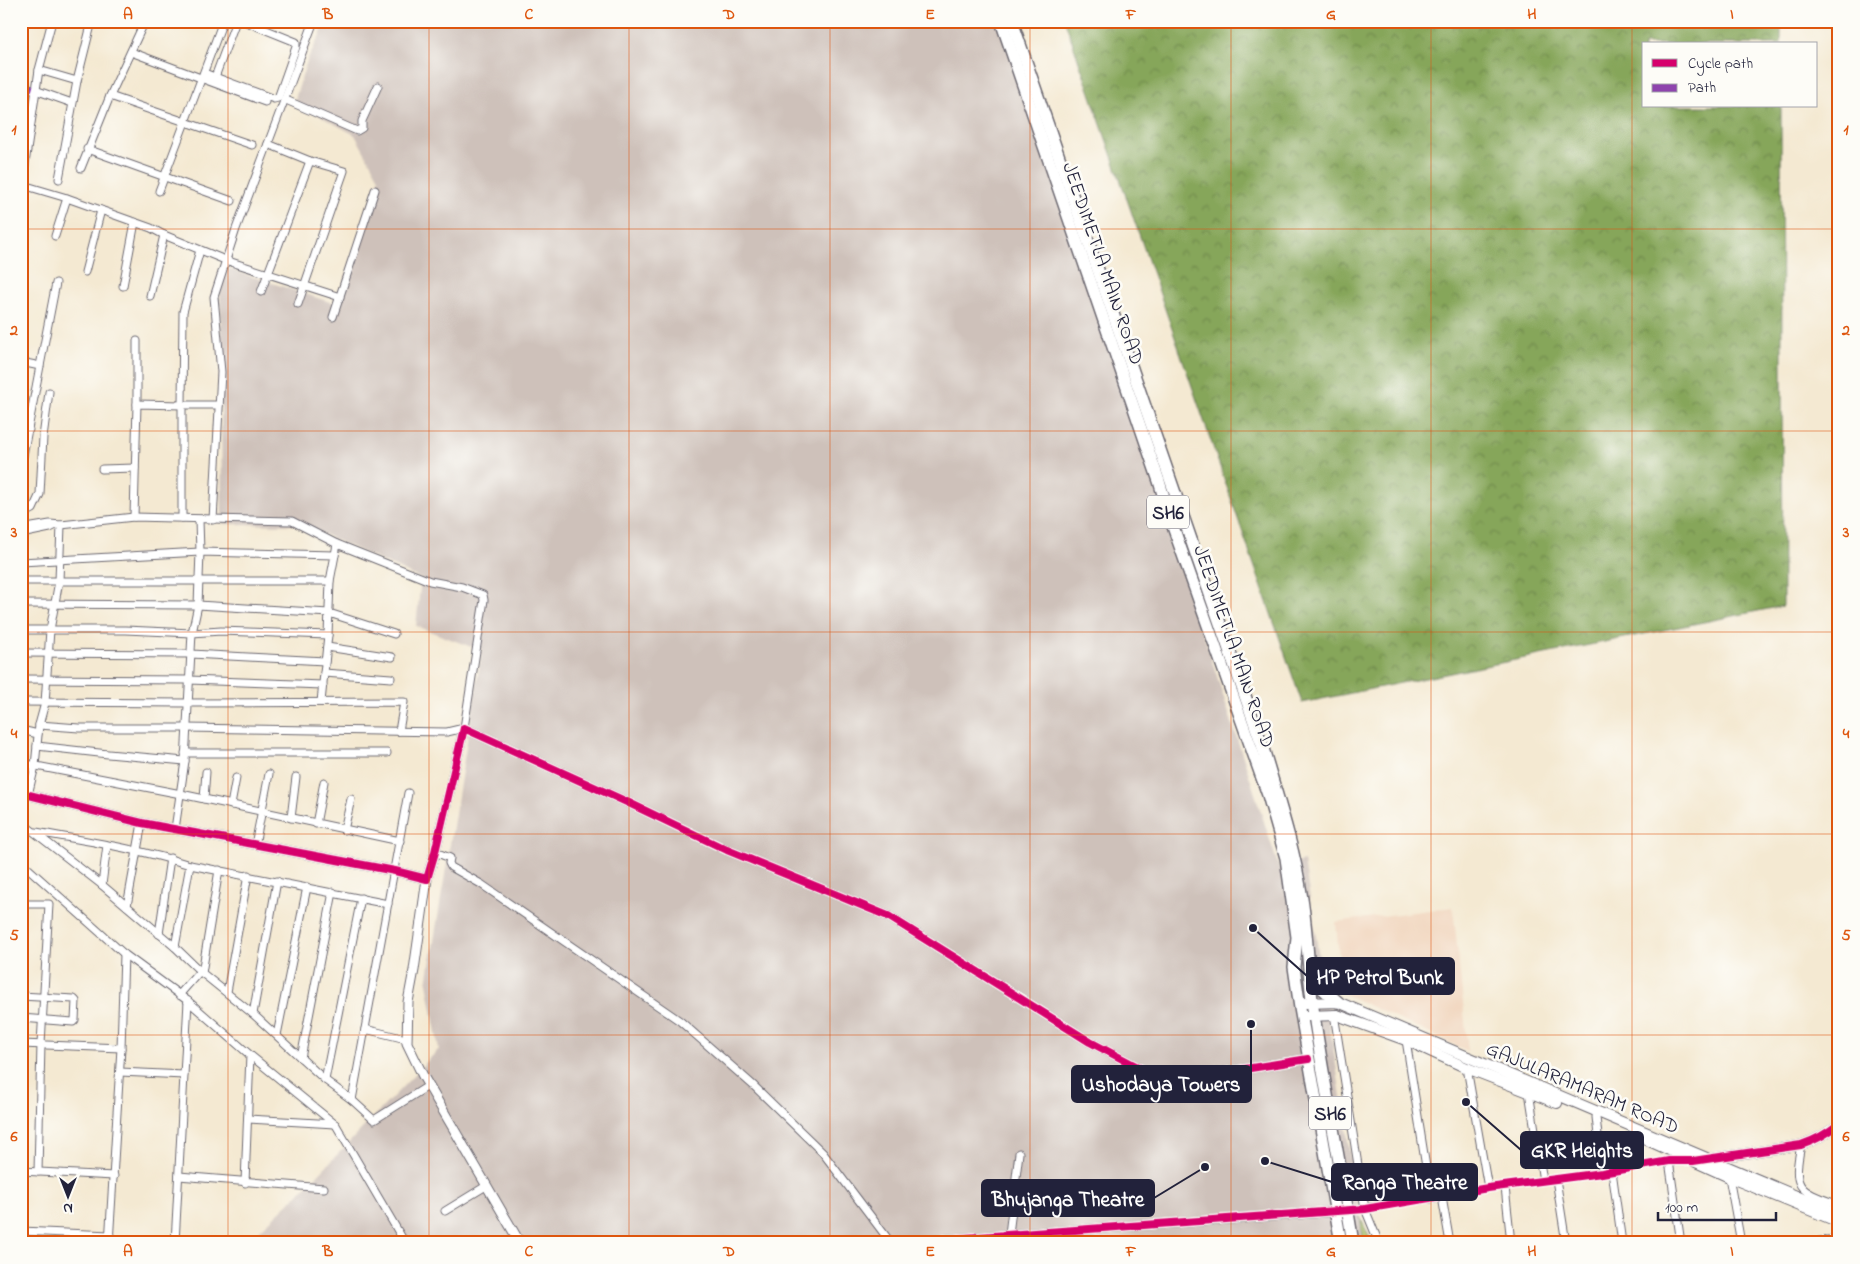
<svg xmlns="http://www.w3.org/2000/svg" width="1860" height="1264" viewBox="0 0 1860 1264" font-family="'Indie Flower',sans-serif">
  <defs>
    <pattern id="forest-crowns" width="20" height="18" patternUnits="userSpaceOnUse" patternTransform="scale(1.25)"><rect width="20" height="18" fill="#86a65a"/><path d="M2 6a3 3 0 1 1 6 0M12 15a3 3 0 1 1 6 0" fill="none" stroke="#6d874c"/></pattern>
    <pattern id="park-dots" width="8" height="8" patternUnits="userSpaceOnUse" patternTransform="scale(1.25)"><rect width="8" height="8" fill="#a9c065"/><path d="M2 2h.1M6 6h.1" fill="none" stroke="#899c54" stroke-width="1.8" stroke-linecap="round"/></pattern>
  </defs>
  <rect width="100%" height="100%" fill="#fdfcf7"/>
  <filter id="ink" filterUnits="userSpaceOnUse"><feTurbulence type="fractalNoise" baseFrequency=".02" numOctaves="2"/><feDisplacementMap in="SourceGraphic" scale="10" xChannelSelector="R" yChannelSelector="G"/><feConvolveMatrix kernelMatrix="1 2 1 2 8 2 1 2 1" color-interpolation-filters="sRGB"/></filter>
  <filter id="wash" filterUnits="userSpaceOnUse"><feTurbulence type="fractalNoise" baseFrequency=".0096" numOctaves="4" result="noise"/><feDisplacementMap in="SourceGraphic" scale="20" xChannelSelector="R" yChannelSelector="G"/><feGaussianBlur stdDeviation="1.12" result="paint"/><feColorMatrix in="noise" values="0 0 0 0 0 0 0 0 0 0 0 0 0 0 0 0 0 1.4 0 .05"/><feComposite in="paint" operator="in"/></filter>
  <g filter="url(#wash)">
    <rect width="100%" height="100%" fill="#f4e9d2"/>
    <!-- built -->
    <path fill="#f1d5bd" d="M1453 907 1468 1051 1342 993 1336 922Z"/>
    <!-- industrial -->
    <path fill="#cec1ba" d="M327 21H1005L1279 868 1304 861 1364 1243H246L307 1186 439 1049 427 983 482 651 416 626 421 579 304 525 222 524 220 266 336 304 379 178 355 135 294 102 307 61Z"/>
    <!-- forest -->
    <path fill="url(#forest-crowns)" stroke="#54644a" d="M1065 21H1781V44H1644V106H1781L1783 606 1302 703Z"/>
    <!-- park -->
    <path fill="url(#park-dots)" stroke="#667150" d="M1360 1217 1372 1243H1364Z"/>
  </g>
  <g filter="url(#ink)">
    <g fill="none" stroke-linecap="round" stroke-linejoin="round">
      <defs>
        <g id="minor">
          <path d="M131 52 265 102"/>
          <path d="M39 70 77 81"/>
          <path d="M204 73 274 99 278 98 296 47V42L244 21"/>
          <path d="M215 77 236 21"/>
          <path d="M21 85 72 103"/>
          <path d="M110 96 252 145"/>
          <path d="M286 100 357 131 362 128V121L378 86"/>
          <path d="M268 144 310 161 344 171 298 304"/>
          <path d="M87 149 232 201"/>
          <path d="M81 168 110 96 144 23"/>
          <path d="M59 179 77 81 92 21"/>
          <path d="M23 185 67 198 151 228 164 235 225 260 340 297"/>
          <path d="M21 190 39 70 52 21"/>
          <path d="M159 191 223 21"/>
          <path d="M55 236 67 198"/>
          <path d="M85 272 101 210"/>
          <path d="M123 286 135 222"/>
          <path d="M261 292 310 161"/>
          <path d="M150 296 164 235"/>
          <path d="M333 317 375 190"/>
          <path d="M137 341V404"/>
          <path d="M21 362 40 366 21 466"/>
          <path d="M40 366 56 283"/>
          <path d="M21 428 29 430"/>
          <path d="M102 469 135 468"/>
          <path d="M21 515 33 509 40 494 43 437 49 392"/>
          <path d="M134 517 137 404 182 405 183 312 200 250"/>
          <path d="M182 518V405H219"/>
          <path d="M213 520 221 372 214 297 236 229 314 21"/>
          <path d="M21 529 50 524 61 525 134 517 292 521 337 544 335 555"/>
          <path d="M21 534 50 528 56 525"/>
          <path d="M21 562 200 552 335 555 330 581 328 635 321 702"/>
          <path d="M21 581H330"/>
          <path d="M21 604 198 605 329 613 394 634"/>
          <path d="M21 630H125L192 633 221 631 328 635"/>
          <path d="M327 647 392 657"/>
          <path d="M21 653 191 654 325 661"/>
          <path d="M324 673 391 678"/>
          <path d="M21 679 189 680 323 685"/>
          <path d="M21 702 188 703 404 702 399 731"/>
          <path d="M39 725 79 728H186L447 732 464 728 484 600 483 595 462 587 430 581 337 544"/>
          <path d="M21 730 38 734"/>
          <path d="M37 746 108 754 185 761"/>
          <path d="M185 753H387"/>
          <path d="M21 763 181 794 400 841"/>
          <path d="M28 795 35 766 39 725 45 703 50 630 59 581 61 525"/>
          <path d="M204 799 206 772"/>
          <path d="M231 805 236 778"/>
          <path d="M291 818 296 777"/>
          <path d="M21 822 102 885 175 947 202 973 253 1014 325 1080 352 1100 374 1120 428 1086"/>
          <path d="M316 824 324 782"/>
          <path d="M175 829 185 761 192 633 198 605 200 552 199 520"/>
          <path d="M344 830 351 799"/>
          <path d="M36 832C88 841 140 849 190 865L388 904"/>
          <path d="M255 845 269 774"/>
          <path d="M435 852 450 858 449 863 451 867 481 884 680 1021 754 1086 823 1153 891 1243"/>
          <path d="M21 862 124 954 188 1001 250 1055 336 1125 405 1243"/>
          <path d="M102 885 107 845"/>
          <path d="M21 904H49L41 1044 38 1172"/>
          <path d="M127 906 142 823"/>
          <path d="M159 934 170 858"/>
          <path d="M175 947 190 865"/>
          <path d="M202 973 219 870"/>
          <path d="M227 992 248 875"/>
          <path d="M179 995 200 971"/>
          <path d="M21 996 74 999 76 1001 75 1020 73 1022 21 1018"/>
          <path d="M253 1014 277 881"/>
          <path d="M1334 1014 1365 1209 1379 1243"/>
          <path d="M365 1029 406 1039"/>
          <path d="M277 1035 307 887"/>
          <path d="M1406 1040 1431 1199"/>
          <path d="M21 1044 121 1048"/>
          <path d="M301 1058 333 892"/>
          <path d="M1467 1068 1488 1188"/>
          <path d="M120 1072 184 1075"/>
          <path d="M325 1080 361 898"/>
          <path d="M1529 1092 1543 1181"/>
          <path d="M352 1100 408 793"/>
          <path d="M1596 1117 1602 1173"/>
          <path d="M248 1119 335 1124"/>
          <path d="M1801 1145C1792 1190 1798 1190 1839 1205"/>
          <path d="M1669 1161 1681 1243"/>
          <path d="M21 1171 114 1176"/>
          <path d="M1612 1171 1622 1243"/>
          <path d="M179 1176 324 1188"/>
          <path d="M1729 1177 1741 1243"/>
          <path d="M1556 1179 1566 1243"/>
          <path d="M245 1183 250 1055"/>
          <path d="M1505 1187 1511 1243"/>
          <path d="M1442 1197 1450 1243"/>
          <path d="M1348 1210 1442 1197 1488 1188 1602 1173 1669 1161H1690"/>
          <path d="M445 1211 486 1186"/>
          <path d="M21 1231 110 1235"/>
          <path d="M1009 1234 1019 1153"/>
          <path d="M175 1241 238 1243"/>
          <path d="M109 1243 121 1048 124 954"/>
          <path d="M175 1243 188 1001"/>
          <path d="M1809 1243 1839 1238"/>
        </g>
        <g id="tertiary">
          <path d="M21 793 142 823 395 871 427 879 435 852 464 728 629 803 727 850 888 916 1090 1042 1153 1075 1181 1079 1308 1059"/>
          <path d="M427 879 414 970 408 1002 407 1043 423 1076 520 1243"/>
          <path d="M1708 1159 1801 1145C1816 1140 1827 1134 1839 1124"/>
          <path d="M896 1243 1340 1211"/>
        </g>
        <g id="secondary">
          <path d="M1305 1003 1338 1002 1839 1214"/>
          <path d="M1307 1016 1337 1015 1406 1040 1467 1068 1557 1103"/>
          <path d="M1647 1140 1729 1177 1839 1222"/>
        </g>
        <g id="primary">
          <path d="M1001 21 1159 481 1171 521 1268 795 1286 858 1297 937 1294 967 1300 1008 1341 1243"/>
          <path d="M1012 21 1262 745C1277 796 1294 846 1302 899 1308 937 1308 977 1314 1015 1325 1091 1341 1167 1353 1243"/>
          <path d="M1310 978 1338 1002"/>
        </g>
      </defs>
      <!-- minor casing -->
      <use href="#minor" stroke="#6c6870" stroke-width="9"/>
      <!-- tertiary casing -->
      <use href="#tertiary" stroke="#6c6870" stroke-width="11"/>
      <!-- secondary casing -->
      <use href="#secondary" stroke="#6c6870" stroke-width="12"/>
      <!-- primary casing -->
      <use href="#primary" stroke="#6c6870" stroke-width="14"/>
      <!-- minor -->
      <use href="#minor" stroke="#fff" stroke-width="7"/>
      <!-- tertiary -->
      <use href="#tertiary" stroke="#fff" stroke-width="9"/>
      <!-- secondary -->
      <use href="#secondary" stroke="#fff" stroke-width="10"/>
      <!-- primary -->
      <use href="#primary" stroke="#fff" stroke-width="11"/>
      <!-- quiet -->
      <path stroke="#8e44ad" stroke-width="6" stroke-dasharray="12 6" stroke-linecap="butt" d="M21 85 35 89"/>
      <defs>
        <g id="cycleway">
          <path d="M21 793 142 823 395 871 427 879 435 852 464 728 629 803 727 850 888 916 1090 1042 1153 1075 1181 1079 1308 1059"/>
          <path d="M896 1243 1365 1209 1488 1188 1602 1173 1669 1161H1693L1801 1145C1816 1140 1827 1134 1839 1124"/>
        </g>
      </defs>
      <!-- cycleway casing -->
      <use href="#cycleway" stroke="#fdfcf7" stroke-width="11"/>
      <!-- cycleway -->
      <use href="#cycleway" stroke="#d6006c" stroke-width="8"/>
    </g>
  </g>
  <!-- grid -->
  <path fill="none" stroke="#de560e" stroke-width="1" stroke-opacity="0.55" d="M228 21V1243M429 21V1243M629 21V1243M830 21V1243M1030 21V1243M1231 21V1243M1431 21V1243M1632 21V1243M21 229H1839M21 431H1839M21 632H1839M21 834H1839M21 1035H1839"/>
  <g text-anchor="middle" stroke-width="5" stroke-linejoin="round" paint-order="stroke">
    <!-- shield labels -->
    <g fill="#fdfcf7" stroke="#646373" stroke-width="1">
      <rect x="1147" y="495.5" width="42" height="33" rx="4"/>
      <rect x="1309" y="1096.5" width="42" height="33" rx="4"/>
    </g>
    <g font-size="19" font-weight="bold" fill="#22223b">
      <text x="1168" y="519">SH6</text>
      <text x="1330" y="1120">SH6</text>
    </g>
    <!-- street labels -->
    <g font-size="20" fill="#22223b" stroke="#fdfcf7">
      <text transform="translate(1104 263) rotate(71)" y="7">JEEDIMETLA MAIN ROAD</text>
      <text transform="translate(1235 646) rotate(71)" y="7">JEEDIMETLA MAIN ROAD</text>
      <text transform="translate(1583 1087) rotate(23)" y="7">GAJULARAMARAM ROAD</text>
    </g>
  </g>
  <!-- callouts -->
  <path fill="none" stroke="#22223b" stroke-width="2" d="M1253 928L1307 976M1251 1024L1251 1084M1466 1102L1521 1150M1265 1161L1332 1182M1205 1167L1154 1198"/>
  <g fill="#22223b" stroke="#fdfcf7" stroke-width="2">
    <circle cx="1253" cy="928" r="5"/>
    <circle cx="1251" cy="1024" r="5"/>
    <circle cx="1466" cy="1102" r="5"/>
    <circle cx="1265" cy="1161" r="5"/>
    <circle cx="1205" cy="1167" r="5"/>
  </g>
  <g fill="#22223b" stroke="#22223b" stroke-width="2">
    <rect x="1307" y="958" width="147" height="36" rx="5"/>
    <rect x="1072" y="1066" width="179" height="36" rx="5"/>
    <rect x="1521" y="1132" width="122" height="36" rx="5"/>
    <rect x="1332" y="1164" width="145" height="36" rx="5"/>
    <rect x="982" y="1180" width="172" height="36" rx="5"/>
  </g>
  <g font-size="21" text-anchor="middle" font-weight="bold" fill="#fff">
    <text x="1380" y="984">HP Petrol Bunk</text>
    <text x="1161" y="1091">Ushodaya Towers</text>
    <text x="1582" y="1157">GKR Heights</text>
    <text x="1405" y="1189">Ranga Theatre</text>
    <text x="1068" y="1206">Bhujanga Theatre</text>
  </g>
  <!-- margin -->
  <rect width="1860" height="1264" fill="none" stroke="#fdfcf7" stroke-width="55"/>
  <!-- legend -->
  <rect x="1642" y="42" width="175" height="65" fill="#fdfcf7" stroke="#a5a5ac"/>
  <rect x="1652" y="59" width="25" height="8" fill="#d6006c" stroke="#a5a5ac"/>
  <text x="1688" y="68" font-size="15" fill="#22223b">Cycle path</text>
  <rect x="1652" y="84" width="25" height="8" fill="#8e44ad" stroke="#a5a5ac"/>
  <text x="1688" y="92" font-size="15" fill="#22223b">Path</text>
  <!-- north arrow -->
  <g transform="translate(68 1196) rotate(180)" stroke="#fdfcf7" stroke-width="4" paint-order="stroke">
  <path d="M0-4L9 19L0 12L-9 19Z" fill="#22223b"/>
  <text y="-8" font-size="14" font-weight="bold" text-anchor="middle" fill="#22223b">N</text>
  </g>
  <!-- scale -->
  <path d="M1658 1212v8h118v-8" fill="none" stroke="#22223b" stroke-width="2.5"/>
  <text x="1665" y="1212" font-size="15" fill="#22223b" stroke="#fdfcf7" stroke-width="4" paint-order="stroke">100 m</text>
  <rect x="28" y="28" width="1804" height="1208" fill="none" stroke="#de560e" stroke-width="2"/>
  <g font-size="16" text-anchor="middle" font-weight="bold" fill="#de560e">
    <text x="128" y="19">A</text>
    <text x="328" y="19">B</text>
    <text x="529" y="19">C</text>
    <text x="729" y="19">D</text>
    <text x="930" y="19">E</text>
    <text x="1131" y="19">F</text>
    <text x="1331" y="19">G</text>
    <text x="1532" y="19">H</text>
    <text x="1732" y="19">I</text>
    <text x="14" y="134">1</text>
    <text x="1846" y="134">1</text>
    <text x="14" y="335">2</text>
    <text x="1846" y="335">2</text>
    <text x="14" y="537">3</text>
    <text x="1846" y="537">3</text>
    <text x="14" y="738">4</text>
    <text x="1846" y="738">4</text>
    <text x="14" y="940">5</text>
    <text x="1846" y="940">5</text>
    <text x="14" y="1141">6</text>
    <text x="1846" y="1141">6</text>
    <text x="128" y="1256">A</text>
    <text x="328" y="1256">B</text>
    <text x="529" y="1256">C</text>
    <text x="729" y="1256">D</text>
    <text x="930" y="1256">E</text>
    <text x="1131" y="1256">F</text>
    <text x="1331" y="1256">G</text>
    <text x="1532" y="1256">H</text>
    <text x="1732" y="1256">I</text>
  </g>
</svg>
